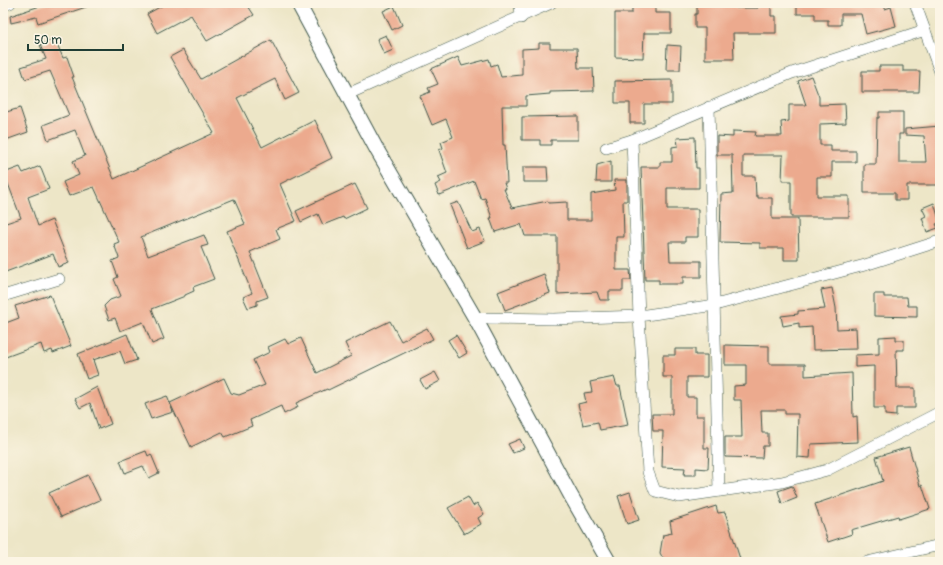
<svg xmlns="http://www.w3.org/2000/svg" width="943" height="565" viewBox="0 0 943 565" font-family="Pangolin,sans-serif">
  <rect width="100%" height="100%" fill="#fcf5e5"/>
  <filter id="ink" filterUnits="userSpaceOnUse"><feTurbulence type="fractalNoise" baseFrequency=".025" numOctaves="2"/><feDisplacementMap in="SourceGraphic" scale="8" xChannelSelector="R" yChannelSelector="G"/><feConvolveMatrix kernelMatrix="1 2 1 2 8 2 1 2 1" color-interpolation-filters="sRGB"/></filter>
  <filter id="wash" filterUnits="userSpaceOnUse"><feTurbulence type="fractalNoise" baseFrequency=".012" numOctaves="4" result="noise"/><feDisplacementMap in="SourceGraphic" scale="16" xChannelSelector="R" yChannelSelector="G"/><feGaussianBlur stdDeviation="0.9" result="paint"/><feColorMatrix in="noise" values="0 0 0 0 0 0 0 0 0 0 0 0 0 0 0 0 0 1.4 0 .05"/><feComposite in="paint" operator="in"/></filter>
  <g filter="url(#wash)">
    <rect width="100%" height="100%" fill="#ede6c7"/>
    <g id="blocks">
      <!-- building -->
      <g fill="#ecaa8e">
        <path d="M49 3H92V5L38 23 36 17 11 23 10 16Z"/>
        <path d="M167 3H246L254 15 207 41 191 15 157 33 147 14Z"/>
        <path d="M697 3H712V5L735 4 736 8H758L757 3H771V16H776V33H733L734 59H705V28H695V14H697Z"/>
        <path d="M797 3H885V9L891 7 896 26 866 34 861 14H841V25H828V20H815V14H797Z"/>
        <path d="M394 6 402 25 392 30 383 11Z"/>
        <path d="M632 7H655V13H671V33H644L643 58 615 57V13H632Z"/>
        <path d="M386 35 393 50 384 54 377 39Z"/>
        <path d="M55 39 63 58 67 57 74 77H72L114 179 214 133 170 57 183 50 201 79 271 40 299 93 285 100 275 79 237 98 262 147 315 120 332 158 280 184 296 221 276 229 280 239 250 252 268 297 257 301V305L248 308 243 297 252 293 227 231 245 224 234 199 141 237 148 256 204 235 208 245 201 247 214 279 193 287 194 291 185 295V296L152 309 164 339 152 344 143 322 120 331 115 318 109 320 104 306 110 300 121 296 114 279 118 277 112 261 119 258 114 244 119 242 94 187 69 196 63 182 79 175 73 161 85 156 75 130 48 140 43 125 69 115 50 71 25 79 21 67 46 59 40 45Z"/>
        <path d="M539 43H550V48H577L578 68H593L594 91 550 92V94L526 96V106H502L503 145H505L507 183H504L506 189H504L512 208 548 201 549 203 567 202V220H591V194L615 190 614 180H627V201H623L624 237H616V270H630L631 280H623V291H609V300H600L597 292 557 294V236H525L521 224 495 232 490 218H492L485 198 481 199 474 181 439 195 435 185 441 182 438 177 447 173 439 150 443 148 441 142 453 137 446 119 432 125 420 96 430 92 428 88 438 84 431 69 458 57 462 66 489 59 491 66 497 64 501 77 522 75V49L539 48Z"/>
        <path d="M667 45 681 46 680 70H666Z"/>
        <path d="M879 66H903V71H920L919 92H862V71H879Z"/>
        <path d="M811 76 819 97V105L845 104 846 123 820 124V145H831V151H856V162H832V177H817V196H849V217H791V181H782L783 155H743V176H755L756 196H758V198H772V219H798L799 260H784V248H760V243L720 242 721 194 733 193 732 155H717V136L733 137V131L756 132 755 136H782L781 122 789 121V105H806L798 81Z"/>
        <path d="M672 80V104H644V123H630V103H615V81Z"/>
        <path d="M20 108 28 132 3 141V113Z"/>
        <path d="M879 112H903V134H899V162H926L924 136 905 135V129L940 126V185H907V200H895V193H864V164H876L877 118H879Z"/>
        <path d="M578 116V140H551V145H540V140H522V117Z"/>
        <path d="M695 137 696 168H699V188H667V209H698V237H685V242H669L670 261H701V277H683V284H659V280H645L641 167H660V162H672V147L678 146 677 138Z"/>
        <path d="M611 161V182H596L597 165Z"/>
        <path d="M40 166 49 189 28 197 38 226 52 220 69 263 58 267 53 254 3 273V224L21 218 4 173 20 167 23 173Z"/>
        <path d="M523 167H547L548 182H523Z"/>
        <path d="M355 184 367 208 344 219 343 217 323 225 318 214 301 222 296 211Z"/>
        <path d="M458 202 472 232 480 229 485 241 467 248 450 205Z"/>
        <path d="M934 203 940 223 936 224 938 228 927 232 922 218 926 216 922 208Z"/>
        <path d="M544 274 550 293 505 310 498 292Z"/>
        <path d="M832 288 836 308 837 329 856 328 857 349 813 350 812 327 799 328V323L783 326 781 316 798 314V311L825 309 821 290Z"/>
        <path d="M874 294H884V297H907L908 306H917V317L874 316Z"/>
        <path d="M50 295 71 346 53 353 52 350 44 353 41 344 3 358V324L19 318 15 306Z"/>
        <path d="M390 321 401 341 427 328 433 339 328 390 327 389 296 403 298 407 284 414 281 406 250 420 252 426 225 437 222 432 191 447 170 403 224 378 231 393 239 395 265 385 253 360 270 352 268 347 285 339 288 344 301 338 317 373 351 356 345 343Z"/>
        <path d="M127 334 137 360 125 364 120 351 93 360 98 375 87 379 78 354Z"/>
        <path d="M456 335 467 353 459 358 448 340Z"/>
        <path d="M896 336V340H904V350H896L897 388H915V408H896V416L885 415V408H874V366L855 367V355L879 354V337Z"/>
        <path d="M725 345 769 346V364H805V376L852 373 853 417 857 416 858 442 811 444 810 458 797 457 798 414H785V410H761L762 433H768V446H763L762 458 725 457V437H742L741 400H734V386L746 385V365H725Z"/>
        <path d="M675 349H695V355H707V377H687V397H696V416H704V448H709L708 469 696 468V475H684L685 468 662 467 663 431H653L652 414H672V377H663V355H675Z"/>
        <path d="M435 372 440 381 425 389 420 380Z"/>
        <path d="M614 377 617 386H620L628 425 600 430 598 422 583 425 578 404 586 402 584 393 592 392 590 382Z"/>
        <path d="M97 387 111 424 99 429 90 403 80 408 75 399Z"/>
        <path d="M167 396 173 412 151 419 145 404Z"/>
        <path d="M520 439 524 448 513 453 508 444Z"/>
        <path d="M909 447 920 486 922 485 930 509 899 519 898 516 851 530 852 534 828 542 815 504 883 481 876 457Z"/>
        <path d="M146 451 148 456 151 454 159 473 149 478 143 466 125 473 120 461Z"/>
        <path d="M88 475 100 500 61 517 49 493Z"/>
        <path d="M792 486 797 498 782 504 778 491Z"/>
        <path d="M630 492 639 520 627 524 618 496Z"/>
        <path d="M468 497 473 506 477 503 484 514 478 518 481 524 464 534 448 508Z"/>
        <path d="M716 506 718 513 725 512 741 562H665L660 553 663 535 672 533 670 521Z"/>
      </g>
    </g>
  </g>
  <g filter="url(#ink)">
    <use href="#blocks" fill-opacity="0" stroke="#3e564a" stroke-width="1"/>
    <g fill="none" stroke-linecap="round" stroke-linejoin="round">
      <defs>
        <g id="minor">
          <path d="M520 3 521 18"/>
          <path d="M915 3 940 72"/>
          <path d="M3 5 10 3"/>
          <path d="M348 94 551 3"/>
          <path d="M709 107 719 491"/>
          <path d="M632 140 639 316 648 472 655 491 679 497 782 482 827 470 940 412"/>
          <path d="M606 148 632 140 792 73 925 30"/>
          <path d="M3 296 59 279"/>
          <path d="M475 318 554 319 639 316 715 305 865 265 940 241"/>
          <path d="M867 562 940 545"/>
        </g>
        <path id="tertiary" d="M298 3 377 150 475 318 571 496 609 562"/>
      </defs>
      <!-- minor casing -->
      <use href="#minor" stroke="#3e564a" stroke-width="12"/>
      <!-- tertiary casing -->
      <use href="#tertiary" stroke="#3e564a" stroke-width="16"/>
      <!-- minor -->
      <use href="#minor" stroke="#fff" stroke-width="11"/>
      <!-- tertiary -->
      <use href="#tertiary" stroke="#fff" stroke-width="14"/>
    </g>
  </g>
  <!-- margin -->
  <rect width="943" height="565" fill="none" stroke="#fcf5e5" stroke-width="16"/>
  <!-- scale -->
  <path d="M28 44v6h95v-6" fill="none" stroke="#1f3d34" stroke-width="2"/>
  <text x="34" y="44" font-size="12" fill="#1f3d34" stroke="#fcf5e5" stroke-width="3" paint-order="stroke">50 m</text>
</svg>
